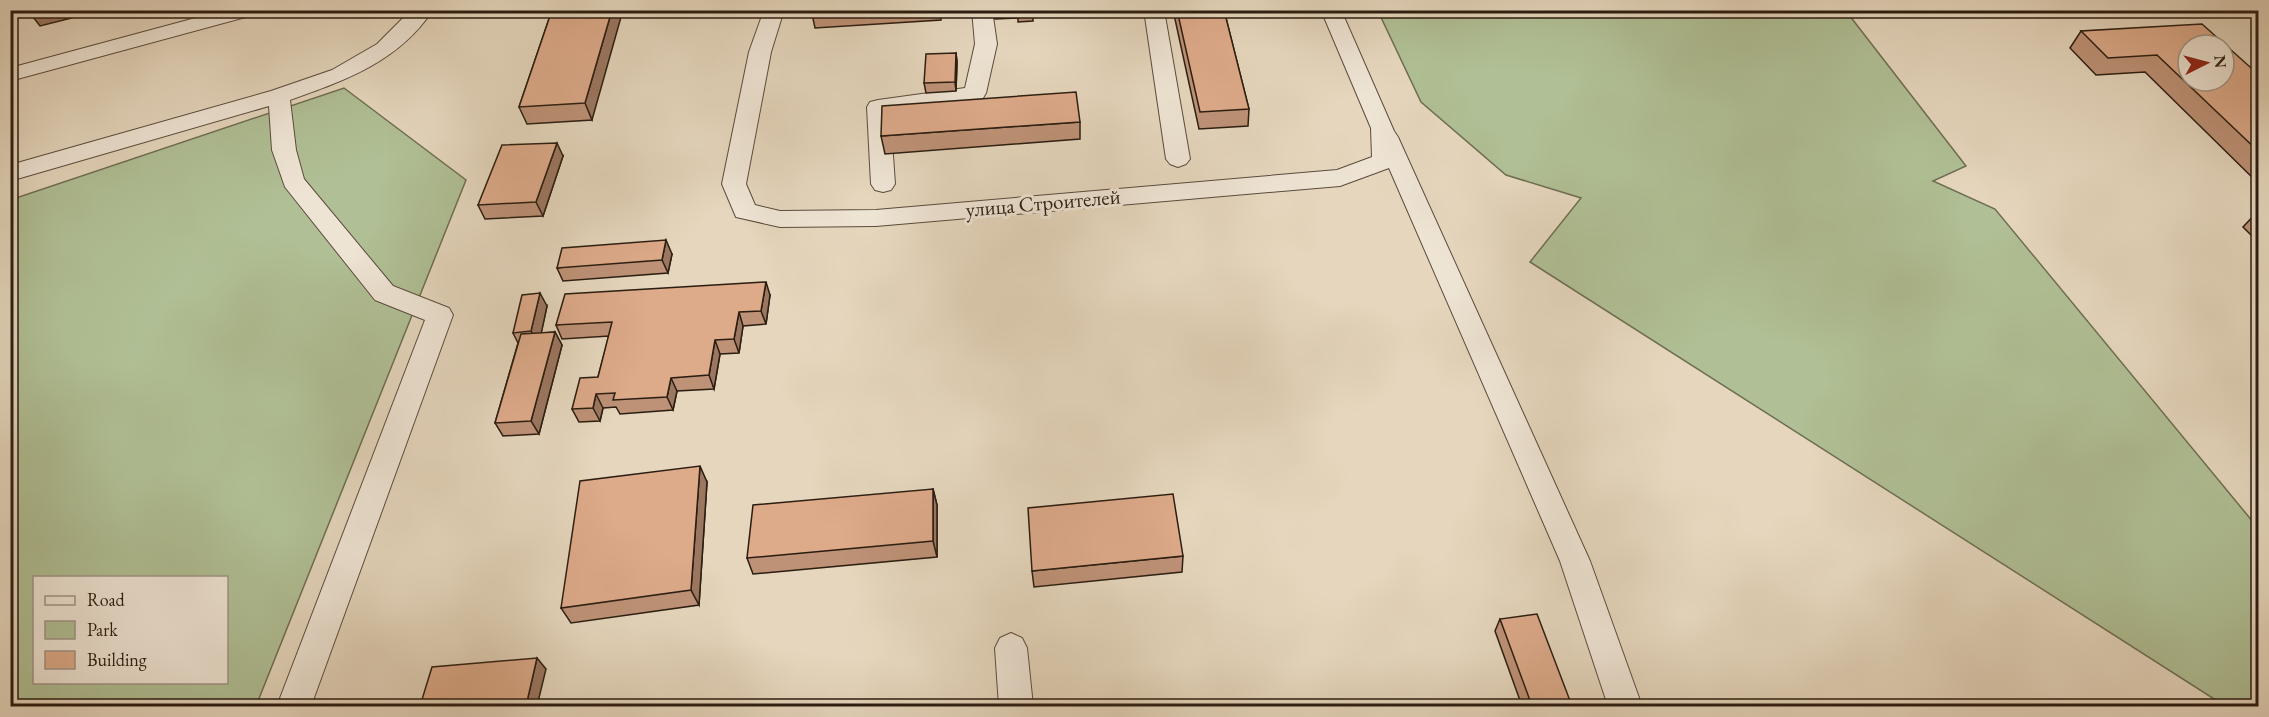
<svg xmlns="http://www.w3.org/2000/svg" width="2269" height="717" viewBox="0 0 2269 717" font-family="'EB Garamond',serif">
  <rect width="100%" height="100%" fill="#e5d6bd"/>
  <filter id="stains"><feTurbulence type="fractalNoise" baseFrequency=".00333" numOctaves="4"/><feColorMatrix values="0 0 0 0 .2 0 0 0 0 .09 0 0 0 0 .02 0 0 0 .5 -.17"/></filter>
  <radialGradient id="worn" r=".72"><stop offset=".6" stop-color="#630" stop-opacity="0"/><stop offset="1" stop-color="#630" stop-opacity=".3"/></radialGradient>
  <!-- green -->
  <g fill="#b0bf95" stroke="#6e6e53" stroke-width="1.5" fill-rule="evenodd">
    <path d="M1378 11H1846L1966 166 1933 181 1995 209 2258 528V706H2225L1530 262 1581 198 1506 175 1421 102Z"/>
    <path d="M344 88 466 180 256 706H11L10 200ZM34 578H226V682H34Z"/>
  </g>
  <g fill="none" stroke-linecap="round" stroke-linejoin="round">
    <defs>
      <g id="minor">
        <path d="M10 10H26L23 14 10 18Z"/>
        <path d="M225 10H260L257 14 10 81V68Z"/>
        <path d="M411 10H433C398 62 346 80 290 100L296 150 304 179 393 286 449 308 453 315 311 706H277L425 320 375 300 285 187 272 150 269 106 10 181V165L271 91 332 70 377 44Z"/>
        <path d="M764 10H784L771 52 746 184 755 205 780 211 876 210 1337 170 1372 157 1371 128 1321 10H1341L1394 131 1398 137 1590 561 1642 706H1608L1560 561 1389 168 1340 186 876 226 780 227 736 217 722 184 749 52Z"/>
        <path d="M972 10H992L997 44 986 93 983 98 975 100 890 112 895 184 891 190 883 192 875 190 871 184 867 107 870 102 878 100 965 88 975 44Z"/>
        <path d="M1144 10H1164L1190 159 1186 164 1178 167 1170 164 1166 159Z"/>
        <path d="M1011 633 1022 638 1027 648 1033 706H999L995 648 1000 638Z"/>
      </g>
    </defs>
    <!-- minor casing -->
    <use href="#minor" stroke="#5a4b3c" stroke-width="2"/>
    <!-- minor -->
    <use href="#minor" fill="#eee4d4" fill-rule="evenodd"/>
  </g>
  <!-- wall -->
  <g fill="#be9277" stroke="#2b1d11" stroke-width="1.5">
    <path d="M552 10 592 120 527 124 519 107Z"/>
    <path d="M813 10H941V20L815 28 812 14Z"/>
    <path d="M994 10H1127L1104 12V16L1089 17 1088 13 1033 17V21L1018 22V18L995 19Z"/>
    <path d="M1173 10H1224L1249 109 1248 126 1199 129Z"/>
    <path d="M2081 31 2259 75V184L2145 72 2096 75 2070 48Z"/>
    <path d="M956 53 957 62 956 91 926 93 924 83Z"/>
    <path d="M1080 122V139L885 154 881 136Z"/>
    <path d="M563 156 543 216 485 219 478 205Z"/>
    <path d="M2259 210V243L2243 227Z"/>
    <path d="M672 254 668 273 563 281 557 268Z"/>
    <path d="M770 295 766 324 743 326 739 353 720 354 714 389 677 391 673 410 620 414 616 407 603 408 600 421 579 422 572 409 598 377 609 336 562 339 556 325Z"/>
    <path d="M547 306 541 333 555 332 562 345 539 434 503 436 495 423 518 343 513 333Z"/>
    <path d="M707 482 699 605 571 623 561 608Z"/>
    <path d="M933 489 937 505V557L753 574 747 558Z"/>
    <path d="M1183 556 1182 572 1034 587 1032 571Z"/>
    <path d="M1500 619 1572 706H1522L1495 631Z"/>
  </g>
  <!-- shaded-wall -->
  <g fill="#9b7761" stroke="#2b1d11" stroke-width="1.5">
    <path d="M58 10H72V18L40 26 33 17Z"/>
    <path d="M612 10H623L592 120 585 103Z"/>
    <path d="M956 53 957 62 956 91 955 82Z"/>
    <path d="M557 143 563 156 543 216 536 202Z"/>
    <path d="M666 240 672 254 668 273 662 260Z"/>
    <path d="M766 282 770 295 766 324 761 311Z"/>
    <path d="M540 293 547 306 539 344 531 331Z"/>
    <path d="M739 312 743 326 739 353 734 339Z"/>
    <path d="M555 332 562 345 539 434 531 421Z"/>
    <path d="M715 340 720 354 714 389 709 375Z"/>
    <path d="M671 378 677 391 673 410 667 397Z"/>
    <path d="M596 394 603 408 600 421 593 408Z"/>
    <path d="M700 466 707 482 699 605 691 590Z"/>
    <path d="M933 489 937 505V557L933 541Z"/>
    <path d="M537 658 546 669 537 706H526Z"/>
  </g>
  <!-- building -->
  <g fill="#ddaa8a" stroke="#2b1d11" stroke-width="1.5" fill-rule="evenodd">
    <path d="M33 10H58L33 17Z"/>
    <path d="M552 10H612L585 103 519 107Z"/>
    <path d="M813 10H876L812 14Z"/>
    <path d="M1177 10H1224L1249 109 1200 112Z"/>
    <path d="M2202 24 2259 75V152L2157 55 2108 58 2081 31ZM2188 45H2224V81H2188Z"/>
    <path d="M956 53 955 82 924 83 926 54Z"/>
    <path d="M1076 92 1080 122 881 136 882 106Z"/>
    <path d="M557 143 536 202 478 205 502 145Z"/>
    <path d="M666 240 662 260 557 268 562 248Z"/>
    <path d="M766 282 761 311 739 312 734 339 715 340 709 375 671 378 667 397 613 400 615 393 596 394 593 408 572 409 580 378 598 377 612 322 556 325 565 294Z"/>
    <path d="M540 293 531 331 513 333 522 295Z"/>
    <path d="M555 332 531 421 495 423 521 334Z"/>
    <path d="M700 466 691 590 561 608 580 481Z"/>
    <path d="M933 489V541L747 558 753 505Z"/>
    <path d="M1173 494 1183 556 1032 571 1028 508Z"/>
    <path d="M1537 614 1572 706H1532L1500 619Z"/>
    <path d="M537 658 526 706H420L432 667Z"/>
  </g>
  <g text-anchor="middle" stroke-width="6" stroke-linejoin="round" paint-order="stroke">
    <!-- street labels -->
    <g font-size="21" fill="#2b1d11" stroke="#eee4d4">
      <text transform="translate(1043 203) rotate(-5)" y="7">улица Строителей</text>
    </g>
  </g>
  <!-- margin -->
  <rect width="2269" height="717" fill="none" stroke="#e5d6bd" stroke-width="36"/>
  <rect x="12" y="12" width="2245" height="693" fill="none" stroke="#2b1d11" stroke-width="3"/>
  <rect x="18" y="18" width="2233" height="681" fill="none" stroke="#2b1d11" stroke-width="1.5"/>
  <!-- legend -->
  <rect x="33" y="576" width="195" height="108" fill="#eee4d4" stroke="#a09486" stroke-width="1.5"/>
  <rect x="45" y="596" width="30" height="9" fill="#eee4d4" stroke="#a09486" stroke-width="1.5"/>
  <text x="87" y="606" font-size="18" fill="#2b1d11">Road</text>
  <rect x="45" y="621" width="30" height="18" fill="#b0bf95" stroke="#a09486" stroke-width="1.5"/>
  <text x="87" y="636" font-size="18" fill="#2b1d11">Park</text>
  <rect x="45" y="651" width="30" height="18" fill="#ddaa8a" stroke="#a09486" stroke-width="1.5"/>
  <text x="87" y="666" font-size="18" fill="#2b1d11">Building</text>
  <!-- north arrow -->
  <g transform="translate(2206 63) rotate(84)"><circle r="28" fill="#eee4d4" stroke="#a09486" stroke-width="1.5"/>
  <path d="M0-4.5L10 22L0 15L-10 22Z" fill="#8f2418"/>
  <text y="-9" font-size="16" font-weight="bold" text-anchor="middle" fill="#2b1d11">N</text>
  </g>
  <rect width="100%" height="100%" filter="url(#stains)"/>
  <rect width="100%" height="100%" fill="url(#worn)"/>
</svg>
